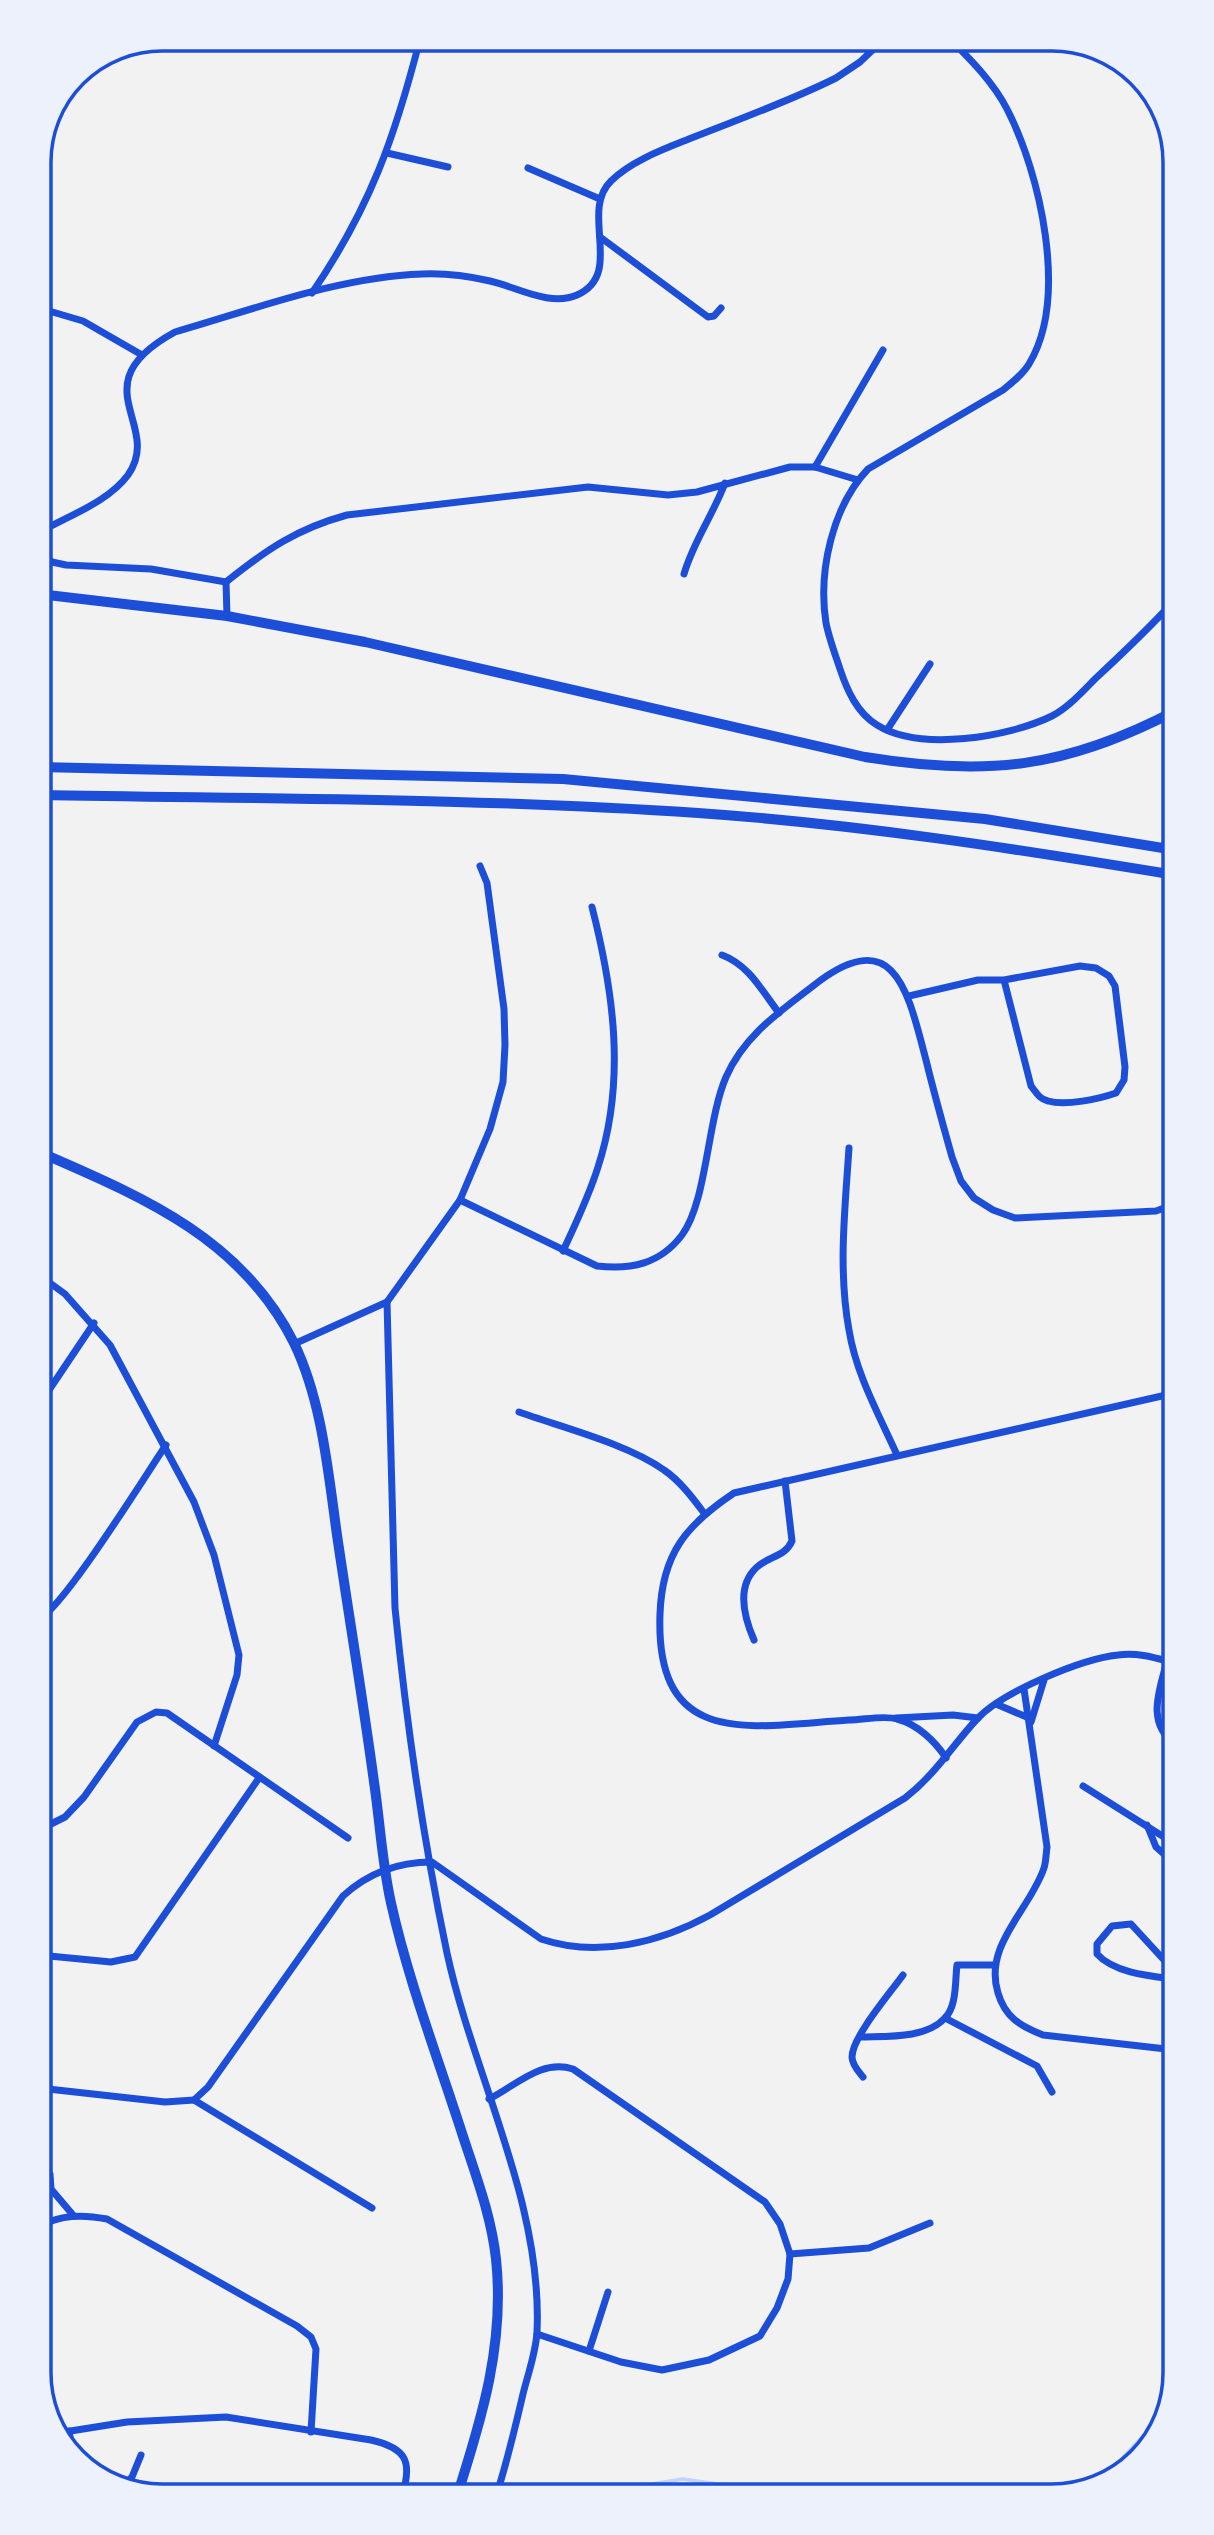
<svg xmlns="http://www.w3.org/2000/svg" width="1214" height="2535" viewBox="0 0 1214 2535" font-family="'Exo 2',sans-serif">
  <rect width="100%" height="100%" fill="#f2f2f2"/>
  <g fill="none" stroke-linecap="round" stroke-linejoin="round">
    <!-- stream -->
    <g stroke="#bfd3fe" stroke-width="3.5">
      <path d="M1094 2488 1163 2415"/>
      <path d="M613 2490 683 2479 746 2488 768 2496"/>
    </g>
    <!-- minor -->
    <g stroke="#1d4ed8" stroke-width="7">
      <path d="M950 39C971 60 993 82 1007 109 1040 173 1069 298 1029 364 1023 374 1013 382 1003 390L868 469C832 507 818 572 826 623 829 638 835 654 840 669 847 690 857 713 877 725 920 752 1009 737 1052 716 1068 708 1083 691 1096 678 1123 653 1150 627 1175 600"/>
      <path d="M387 153 448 167"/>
      <path d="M528 168 600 199"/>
      <path d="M600 237 708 317 714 316 721 308"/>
      <path d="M312 293C370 208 395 137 420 39"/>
      <path d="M39 308 83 321 142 355"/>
      <path d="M815 467 883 350"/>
      <path d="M39 536 42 531C70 515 108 502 128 475 164 424 78 385 175 332 255 309 339 277 422 274 445 273 468 276 490 281 517 287 550 307 577 295 625 274 579 212 611 181 632 160 667 148 694 137 742 118 790 101 836 78L860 62 884 39"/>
      <path d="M39 550 52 562 66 565 151 569 226 582"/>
      <path d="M684 574C693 542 713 515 725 483"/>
      <path d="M226 582C266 550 296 529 347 515L588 487 668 495 697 492 790 467H815L858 480"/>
      <path d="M226 582 227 616"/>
      <path d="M887 730 930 664"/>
      <path d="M722 955C749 965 762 991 779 1013"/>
      <path d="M909 996 978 980H1004L1080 966 1096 968 1109 976 1115 986 1125 1067 1124 1080 1116 1093C1099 1099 1066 1106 1048 1101 1039 1099 1036 1092 1031 1086L1004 980"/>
      <path d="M849 1148C845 1209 838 1270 849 1330 856 1374 879 1415 897 1455"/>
      <path d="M460 1200 597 1266C631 1270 660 1264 682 1235 707 1201 707 1121 726 1077 744 1036 778 1013 813 986 895 921 908 992 926 1060 934 1093 943 1125 952 1157L961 1181 974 1198 993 1210 1015 1218 1156 1211 1175 1204"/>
      <path d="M563 1251C576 1223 589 1196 598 1167 626 1081 614 993 592 907"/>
      <path d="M39 1275 65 1294 110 1345 194 1502 214 1555 239 1655 237 1675 214 1746"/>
      <path d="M387 1302 395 1608C406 1719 424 1843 447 1953 474 2077 543 2203 537 2332 536 2352 528 2374 523 2394 515 2428 507 2463 496 2496"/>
      <path d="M294 1344 387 1302 460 1200 490 1129 503 1082 505 1045 504 1009 487 883 480 866"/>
      <path d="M39 1405 94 1323"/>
      <path d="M519 1412C561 1427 628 1444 664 1470 680 1481 692 1497 704 1513"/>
      <path d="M39 1619C64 1607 145 1476 166 1445"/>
      <path d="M754 1640C744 1617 736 1586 757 1567 769 1556 785 1557 792 1541L785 1481"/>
      <path d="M1167 1661C1159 1692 1146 1722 1175 1745"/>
      <path d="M1024 1689 1047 1847C1046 1854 1046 1862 1044 1868 1030 1910 983 1945 998 1993 1005 2017 1020 2026 1043 2035L1175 2050"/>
      <path d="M996 1704 1029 1718"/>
      <path d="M896 1718 953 1715 978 1718"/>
      <path d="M1031 1722 1044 1680"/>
      <path d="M946 1758C935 1741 917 1724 897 1719 884 1715 863 1720 849 1720 752 1726 655 1751 660 1614 662 1554 686 1525 734 1493L1175 1393"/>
      <path d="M1083 1786 1175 1844"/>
      <path d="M1147 1825 1156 1847 1175 1864"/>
      <path d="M39 1830 65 1817 84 1797 137 1722 156 1712 167 1713 348 1838"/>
      <path d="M39 1955 111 1962 135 1957 259 1778"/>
      <path d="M1175 1979C1150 1976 1114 1973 1097 1954V1944L1112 1926 1131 1924 1175 1972"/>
      <path d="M945 2018 1037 2066 1052 2092"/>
      <path d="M861 2037C886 2036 926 2039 945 2018 957 2006 955 1981 957 1965H995"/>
      <path d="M863 2077C859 2072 852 2065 852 2057 852 2037 891 1992 903 1975"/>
      <path d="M39 2088 165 2102 194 2100 208 2087 343 1896C368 1873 398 1862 432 1862L541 1939C597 1958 659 1943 710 1915L905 1798C935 1775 952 1746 977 1719 1002 1692 1081 1659 1118 1655 1138 1652 1156 1658 1175 1663"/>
      <path d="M489 2099C517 2085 541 2059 573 2069L765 2202 780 2224 790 2254 788 2279 777 2308 760 2336 709 2360 662 2370 621 2362 537 2334"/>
      <path d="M194 2100 372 2208"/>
      <path d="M39 2164 50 2174 51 2189 73 2215"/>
      <path d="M39 2226C62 2215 81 2214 107 2219L297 2326 311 2337 316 2349 311 2432"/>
      <path d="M790 2254 869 2248 930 2223"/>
      <path d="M589 2351 608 2292"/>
      <path d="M69 2431 72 2449"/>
      <path d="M58 2433 127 2422 226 2417 371 2440C406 2448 413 2461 402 2496"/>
      <path d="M123 2486 132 2477 141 2455"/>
    </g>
    <!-- secondary -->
    <g stroke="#1d4ed8" stroke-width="10">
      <path d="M39 594 227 616 365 642 865 757C987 777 1066 768 1175 711"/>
      <path d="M39 1152C140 1196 241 1237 294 1343 322 1401 328 1471 337 1535 349 1617 363 1700 374 1782 380 1822 382 1863 391 1903 408 1979 436 2053 460 2127 474 2171 491 2213 496 2259 505 2343 482 2418 457 2496"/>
    </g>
    <!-- primary -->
    <g stroke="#1d4ed8" stroke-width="10">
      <path d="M39 767 563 779 985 819 1175 850"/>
      <path d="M39 795C258 799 479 798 698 813 858 824 1017 849 1175 875"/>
    </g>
  </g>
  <!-- crop -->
  <path d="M0 0H1214V2535H0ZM162 51H1052A111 111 0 0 1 1163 162V2373A111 111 0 0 1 1052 2484H162A111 111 0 0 1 51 2373V162A111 111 0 0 1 162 51Z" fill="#edf1fc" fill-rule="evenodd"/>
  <path fill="none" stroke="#1d4ed8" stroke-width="3.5" d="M162 51H1052A111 111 0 0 1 1163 162V2373A111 111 0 0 1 1052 2484H162A111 111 0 0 1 51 2373V162A111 111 0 0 1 162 51Z"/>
</svg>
